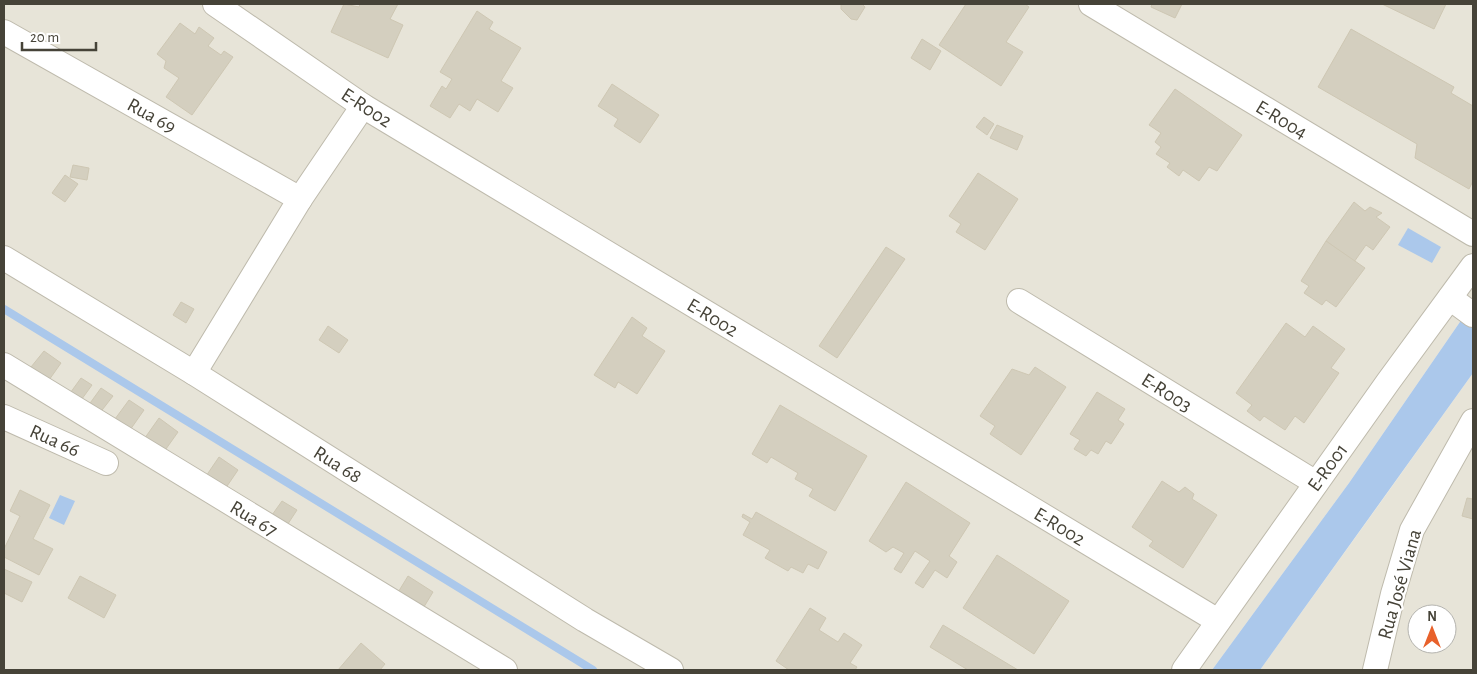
<svg xmlns="http://www.w3.org/2000/svg" width="1477" height="674" viewBox="0 0 1477 674" font-family="'Alegreya Sans',sans-serif">
  <rect width="100%" height="100%" fill="#f3f1e9"/>
  <!-- residential -->
  <g fill="#e7e4d8" fill-rule="evenodd">
    <path d="M4 4H1473V303L1349 483 1212 670H4Z"/>
    <path d="M1473 373V670H1260L1378 506ZM1417 614H1447V644H1417Z"/>
  </g>
  <!-- water -->
  <g fill="#abc8eb">
    <path d="M1408 228 1441 247 1432 263 1398 245Z"/>
    <path d="M1473 303V373L1260 670H1212L1349 483Z"/>
    <path d="M60 495 75 501 64 525 49 518Z"/>
  </g>
  <g fill="none" stroke-linecap="round" stroke-linejoin="round">
    <!-- stream -->
    <path stroke="#abc8eb" stroke-width="8" d="M4 309 593 670"/>
  </g>
  <!-- building -->
  <g fill="#d4cfbf" stroke="#cec7b3">
    <path d="M344 4 359 7 360 4H398L390 19 403 25 388 58 331 32Z"/>
    <path d="M841 4H862L865 7 857 20 851 19 841 9Z"/>
    <path d="M966 4H1025L1029 7 1006 42 1023 52 1001 86 939 45Z"/>
    <path d="M1152 4H1182L1175 18 1151 7Z"/>
    <path d="M1382 4H1446L1434 29Z"/>
    <path d="M477 11 493 22 489 29 521 48 501 81 513 88 498 112 477 99 470 111 459 104 450 118 430 106 442 86 446 89 452 79 440 72Z"/>
    <path d="M180 23 195 34 199 27 214 38 208 46 221 55 224 51 233 57 192 115 166 97 179 78 164 68 166 61 157 54Z"/>
    <path d="M1351 29 1454 87 1451 93 1473 106V181L1469 189 1415 158 1417 144 1318 87Z"/>
    <path d="M922 39 941 51 930 70 911 58Z"/>
    <path d="M612 84 659 115 640 143 614 126 618 119 598 106Z"/>
    <path d="M1175 89 1242 135 1217 171 1209 167 1199 181 1183 170 1179 176 1167 167 1170 163 1156 154 1161 147 1155 142 1161 133 1149 125Z"/>
    <path d="M984 117 994 124 987 135 976 127Z"/>
    <path d="M997 125 1023 136 1017 150 990 138Z"/>
    <path d="M73 165 89 168 87 180 70 177Z"/>
    <path d="M978 173 1018 199 985 250 956 232 961 224 949 216Z"/>
    <path d="M65 175 78 184 65 202 52 193Z"/>
    <path d="M1354 202 1365 211 1370 207 1382 213 1376 217 1390 227 1373 250 1366 245 1354 262 1326 241Z"/>
    <path d="M1326 241 1365 268 1336 307 1326 300 1322 305 1304 293 1309 286 1301 281Z"/>
    <path d="M886 247 905 259 837 358 819 346Z"/>
    <path d="M181 302 194 309 186 323 173 315Z"/>
    <path d="M632 317 647 328 642 336 665 351 637 394 618 382 615 388 594 375Z"/>
    <path d="M1286 323 1305 337 1313 326 1345 349 1331 368 1339 373 1304 423 1295 416 1285 430 1264 416 1260 421 1247 411 1252 405 1236 393Z"/>
    <path d="M328 326 348 340 339 353 319 340Z"/>
    <path d="M44 351 61 363 49 380 31 367Z"/>
    <path d="M1035 367 1066 387 1021 455 990 434 995 426 980 416 1012 369 1029 375Z"/>
    <path d="M81 378 92 385 79 403 68 396Z"/>
    <path d="M101 388 113 396 99 414 88 406Z"/>
    <path d="M1097 392 1125 409 1118 420 1124 424 1111 444 1106 441 1098 454 1091 450 1086 456 1074 449 1080 440 1070 434Z"/>
    <path d="M129 400 144 410 130 430 115 419Z"/>
    <path d="M780 405 867 456 835 511 809 496 813 489 795 479 798 473 771 457 767 463 752 454Z"/>
    <path d="M159 418 178 432 161 456 142 442Z"/>
    <path d="M219 457 238 470 223 492 204 479Z"/>
    <path d="M1162 481 1179 492 1185 487 1194 494 1192 499 1217 515 1183 568 1149 546 1153 541 1132 527Z"/>
    <path d="M906 482 970 523 949 556 957 562 947 578 935 570 923 588 915 583 930 561 915 551 901 573 894 569 904 553 893 547 886 552 869 541Z"/>
    <path d="M20 490 50 505 33 539 53 549 39 575 4 557V549L20 516 10 511Z"/>
    <path d="M1467 498 1473 499V519L1462 516Z"/>
    <path d="M282 501 297 510 282 533 267 522Z"/>
    <path d="M756 512 827 552 818 569 808 564 803 573 791 567 788 571 765 558 770 550 743 535 750 522 742 517 743 514 752 519Z"/>
    <path d="M997 555 1069 601 1034 654 963 608Z"/>
    <path d="M4 569 32 582 22 602 4 593Z"/>
    <path d="M80 576 116 595 104 618 68 598Z"/>
    <path d="M408 576 433 592 419 615 394 599Z"/>
    <path d="M810 608 826 618 819 630 838 642 844 633 862 645 850 663 857 667 855 670H789L776 661Z"/>
    <path d="M943 625 1018 670H968L930 647Z"/>
    <path d="M361 643 385 664 380 670H338Z"/>
  </g>
  <g fill="none" stroke-linecap="round" stroke-linejoin="round">
    <defs>
      <g id="minor">
        <path d="M215 4 363 106 1218 621"/>
        <path d="M1091 4 1473 234"/>
        <path d="M4 32 300 199"/>
        <path d="M4 258 194 373 585 620 671 670"/>
        <path d="M1450 298 1473 315"/>
        <path d="M1019 301 1316 483"/>
        <path d="M4 365 505 670"/>
        <path d="M194 373 300 199 363 106"/>
        <path d="M4 417 106 463"/>
        <path d="M1184 670 1388 382 1473 266"/>
        <path d="M1375 670 1393 594 1412 530 1473 421"/>
      </g>
    </defs>
    <!-- minor casing -->
    <use href="#minor" stroke="#bebaac" stroke-width="26"/>
    <!-- minor -->
    <use href="#minor" stroke="#fff" stroke-width="24"/>
  </g>
  <g text-anchor="middle" stroke-width="4.5" stroke-linejoin="round" paint-order="stroke">
    <!-- street labels -->
    <g font-size="20" fill="#464338" stroke="#fff">
      <text transform="translate(367 107) rotate(33)" y="7">E-R002</text>
      <text transform="translate(152 115) rotate(29)" y="7">Rua 69</text>
      <text transform="translate(1282 119) rotate(31)" y="7">E-R004</text>
      <text transform="translate(713 317) rotate(31)" y="7">E-R002</text>
      <text transform="translate(1167 392) rotate(32)" y="7">E-R003</text>
      <text transform="translate(55 440) rotate(24)" y="7">Rua 66</text>
      <text transform="translate(338 464) rotate(32)" y="7">Rua 68</text>
      <text transform="translate(1327 467) rotate(-54)" y="7">E-R001</text>
      <text transform="translate(254 518) rotate(31)" y="7">Rua 67</text>
      <text transform="translate(1060 526) rotate(31)" y="7">E-R002</text>
      <text transform="translate(1399 584) rotate(-74)" y="7">Rua José Viana</text>
    </g>
  </g>
  <!-- border -->
  <rect width="1477" height="674" fill="none" stroke="#464338" stroke-width="10"/>
  <!-- north arrow -->
  <g transform="translate(1432 629)"><circle r="24" fill="#ffffff" stroke="#b5b4af"/>
  <path d="M0-4L9 19L0 12L-9 19Z" fill="#e8612b"/>
  <text y="-8" font-size="14" font-weight="bold" text-anchor="middle" fill="#464338">N</text>
  </g>
  <!-- scale -->
  <path d="M22 42v8h74v-8" fill="none" stroke="#464338" stroke-width="2.5"/>
  <text x="30" y="42" font-size="15" fill="#464338" stroke="#ffffff" stroke-width="4" paint-order="stroke">20 m</text>
</svg>
